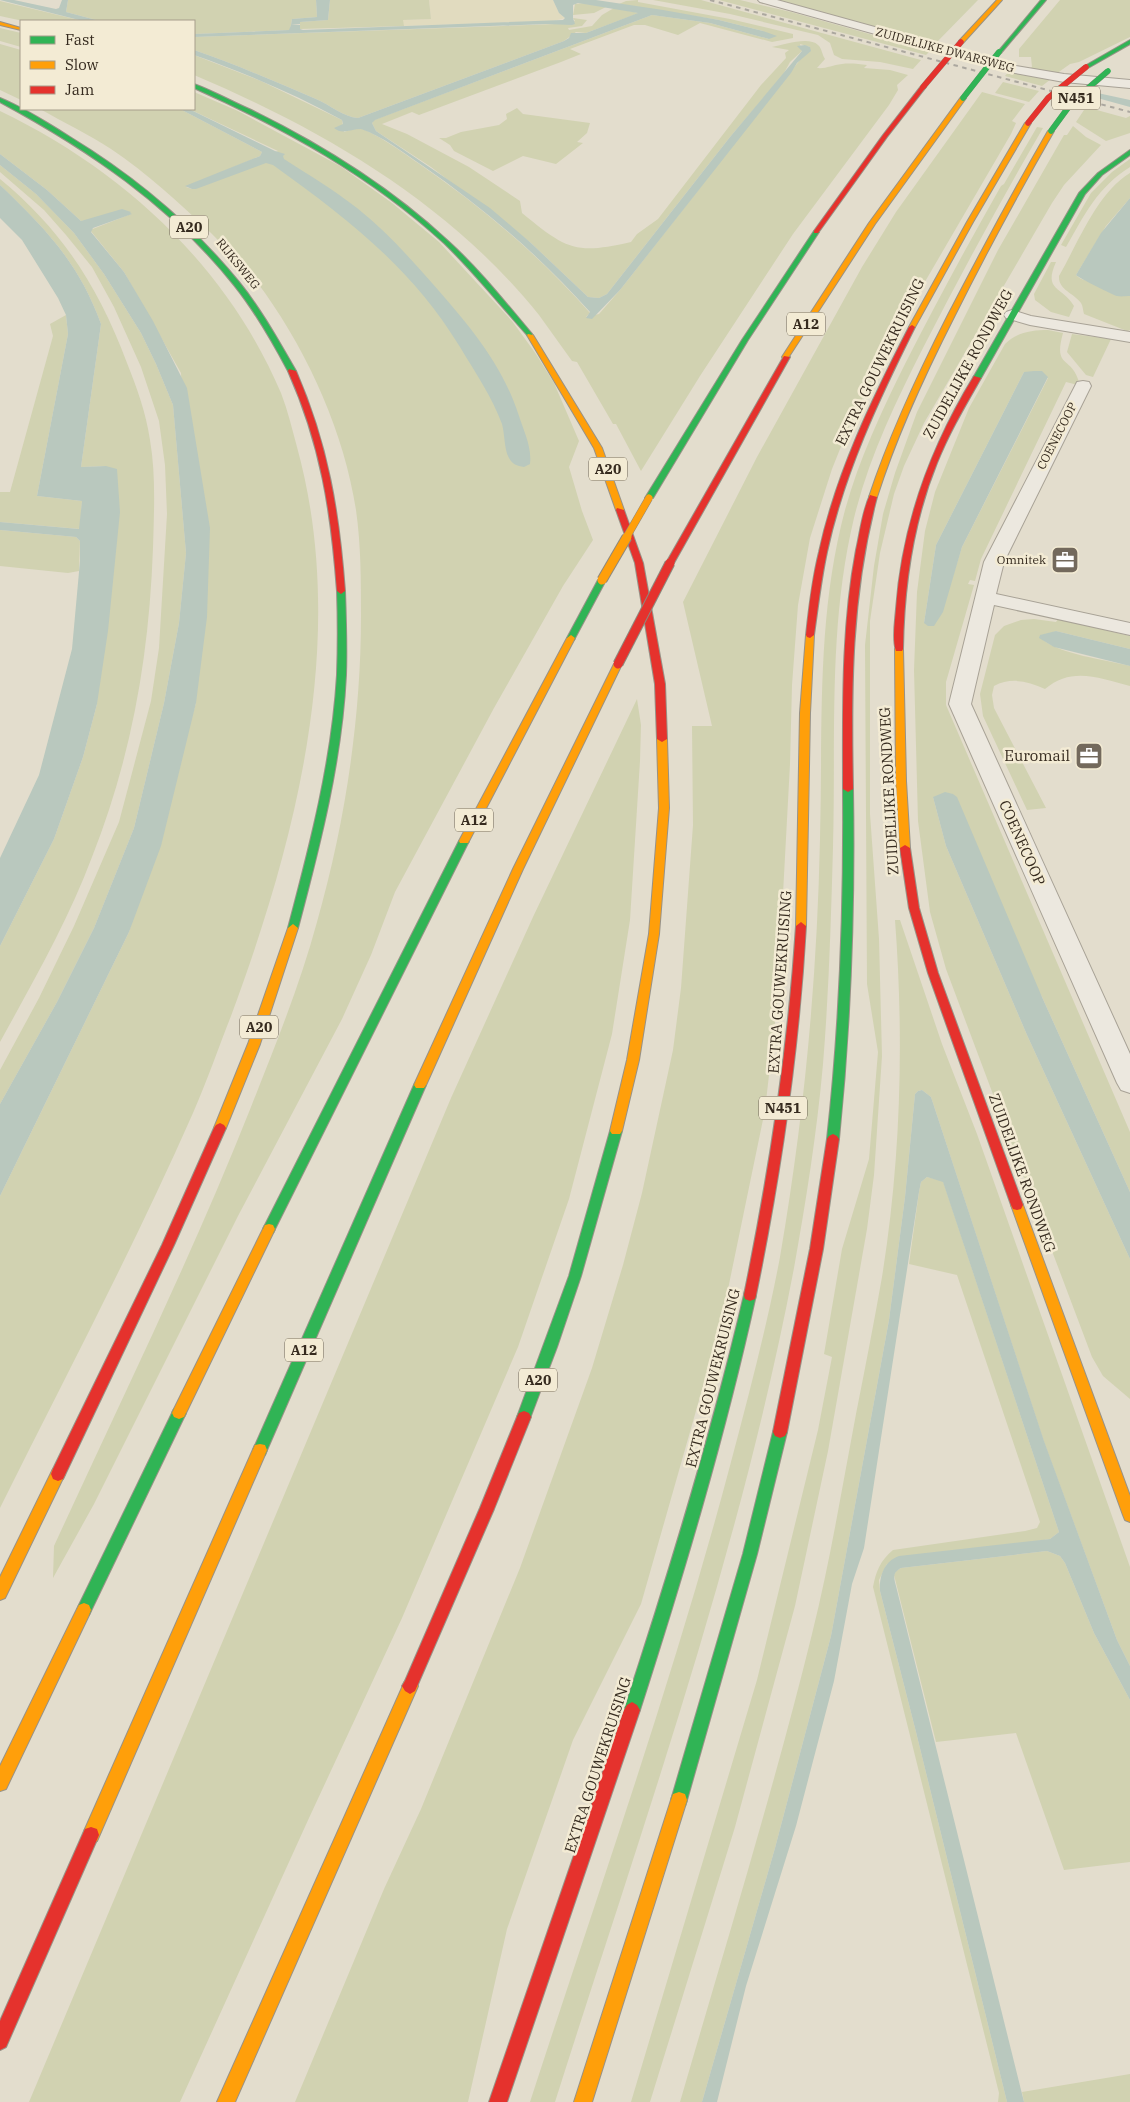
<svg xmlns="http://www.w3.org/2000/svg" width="1130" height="2102" viewBox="0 0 1130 2102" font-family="'IBM Plex Serif',serif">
  <rect width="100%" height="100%" fill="#e3ddcd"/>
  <!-- farmland -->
  <path fill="#e1dbbf" d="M429 0H553L559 13 565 18 553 21 404 26 402 20 431 19Z"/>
  <!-- green -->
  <g fill="#d1d2b1" fill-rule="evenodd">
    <path d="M68 0H316L317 17 292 19 290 30 194 34V21H100L66 12Z"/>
    <path d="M330 0H429L431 19 403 20 404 26 300 29V22L328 20Z"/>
    <path d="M638 0V2L730 19 793 34V38L772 42 700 23 678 35 645 25H634L570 49 581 54 561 62 419 115 412 112 382 124 407 134 469 167 520 201 522 213C566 249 575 255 631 242L637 234 658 219 761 85 786 58 785 53 789 50 772 47C783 45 809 36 818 45 822 48 822 55 825 59L817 68C826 69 832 65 842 64 850 63 859 64 867 65L864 68 890 70 908 75 897 85 898 90 889 105 793 234 700 376 641 471 616 424H613L577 362 572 361C561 346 550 330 539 315 449 203 324 130 194 75V55L261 81 342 120 344 132C350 130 356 128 362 129 377 134 405 154 418 163 482 207 539 255 590 313L586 317 599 314 620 290 810 47 800 44 802 51 790 62 783 75 730 137 607 294 599 298 588 297 531 243 431 167 376 131 372 123 374 120 652 15 710 23 769 39 763 31 719 20 619 4 626 1Z"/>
    <path d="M653 0H701L921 60 913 69 880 62 842 59 834 55 830 43 818 35 730 14Z"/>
    <path d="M719 0H740L791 12 930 51 926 55Z"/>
    <path d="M773 0H978L934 45Z"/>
    <path d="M1060 0H1130V37L1079 62 1070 64 1056 74 1029 69 1032 67 1031 57H1019V49Z"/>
    <path d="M0 1 83 21H23L0 16Z"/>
    <path d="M584 3 606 7 594 13 573 15 575 4Z"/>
    <path d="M614 8 639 13 586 33 576 32 564 41 358 118C344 117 330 105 316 99 276 82 235 64 194 50V37L557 24 575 21 573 18 587 20 582 26 568 28 569 30 592 26 602 15Z"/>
    <path d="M0 28 21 33V47L0 41Z"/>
    <path d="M0 44 21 50V100L0 90Z"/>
    <path d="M1010 70 1051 79 1042 86 1005 76Z"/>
    <path d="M1003 82 1039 91 1029 102 995 93Z"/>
    <path d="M194 92 238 111 340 166 392 203 439 242 512 321 536 354 554 383 579 441 569 467 582 511 593 540 563 586 494 708 395 892 371 955 342 1019 238 1216 94 1504 53 1578 54 1546C121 1400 192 1256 251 1107 275 1046 300 985 317 922 345 823 361 719 361 616 361 581 361 545 356 510 344 433 310 357 265 293 249 271 230 252 211 233 179 203 147 173 111 149 88 134 63 122 40 109H180L262 152 260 156 186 187 192 189 278 151 189 109H194Z"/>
    <path d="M982 92 1025 104 1012 121 1016 123 1011 134 912 304 873 376 848 429 832 469 810 538 798 605 792 685 790 764 777 1005 765 1110 721 1323 641 1604 573 1740 507 1929 468 2102H295L384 1889 421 1809 520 1568 592 1368 623 1265 642 1193 673 1050 681 988 693 825 692 726H712L683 602 757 457 862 267 896 212Z"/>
    <path d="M1086 107 1126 118 1130 116V133L1106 141 1076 122Z"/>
    <path d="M517 108 523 114 590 123 587 133 577 142 583 143 556 164 523 156 493 171 454 151 450 145 439 138H446L461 132 499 125 507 119 506 114Z"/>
    <path d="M0 111C123 170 227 266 281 393 288 411 292 429 297 447 349 636 297 838 231 1016 218 1049 207 1081 193 1113 134 1247 65 1377 0 1508V1196L129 932 196 703 181 373 124 272 90 230 131 214 81 221 47 190 0 154Z"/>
    <path d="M1073 126 1086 137 1101 145 1064 185 1052 203 924 423 904 466 894 494 880 553 870 621V814L879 939 882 1056 874 1175 867 1229 828 1451 795 1606 735 1827 650 2102H631L757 1680 818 1430 832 1357 824 1354 842 1249 869 1159 878 1052 867 984 865 645 874 566 883 514 895 473 917 412 998 250 1064 135H1067Z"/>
    <path d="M1037 127 1043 128C1001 200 962 272 924 346 896 401 869 457 854 518 828 626 836 736 833 847 831 919 829 991 823 1064 817 1132 806 1201 794 1268 740 1553 642 1827 555 2102H530C599 1889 674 1678 731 1462 749 1394 767 1326 780 1257 804 1117 817 982 820 839 823 729 816 618 845 510 859 459 882 410 906 362 936 303 968 244 1001 186L1004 184Z"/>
    <path d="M1130 159V167C1097 188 1085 214 1066 247L1061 245 1091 193 1112 172Z"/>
    <path d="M0 165 36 194 74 233 104 274 141 333 156 364 173 405 186 553 179 623 164 703 134 828 94 928 57 1002 0 1104V1070L39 998 74 926 119 822 151 701 159 648 167 514 165 465 159 421 141 367 114 307 92 267 66 235 44 210 0 172Z"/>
    <path d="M1130 173V198L1106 226 1076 275C1082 281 1088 280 1095 284 1108 290 1115 296 1130 296V330L1127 331 1084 314C1083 311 1083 306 1081 303 1074 293 1058 290 1059 276 1078 243 1097 193 1130 173Z"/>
    <path d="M0 179C63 231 99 288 127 363 137 388 146 413 150 440 156 475 154 512 153 548 149 657 132 755 92 857 68 921 33 982 0 1042V946L54 839 83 757 97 704 106 466 81 467 101 324C79 263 46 229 0 185Z"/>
    <path d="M1051 262H1056C1043 291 1062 286 1074 306L1069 317 1051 312 1035 300 1034 294Z"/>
    <path d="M66 315 68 334 37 496 82 501 80 529 0 522V492H10L53 336 50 324Z"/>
    <path d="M1048 330 1063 333C1053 369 1071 355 1079 382L1078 385 1066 382 981 559 975 581 970 580 968 584 974 585 946 682V705L1130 1132V1192L1042 997 933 797 946 846 1027 1035 1130 1259V1399L1103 1376 1092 1357 1052 1251C1054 1241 1047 1223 1039 1217L946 969 930 912 918 821 914 670 917 592 925 531 935 492 969 408 1005 344C1017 332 1032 330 1048 330ZM1024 372 1048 378 962 547 942 611 924 623 936 545Z"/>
    <path d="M1072 334 1111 339 1093 377 1086 375 1067 352Z"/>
    <path d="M0 530 76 537 80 541 79 571 68 573 0 566Z"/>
    <path d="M1034 619 1056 622 1058 619 1130 636V649L1056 631 1042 639C1059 654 1106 660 1130 666V686C1099 678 1072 666 1045 689 1028 681 1011 677 994 686L992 695 994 708 1046 808 1027 810 983 716 980 694 995 635 1004 626 1021 620Z"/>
    <path d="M637 699 641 725 640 761 630 920 612 1034 569 1199 518 1347 402 1618 309 1818 180 2102H29L451 1098 533 917Z"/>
    <path d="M895 920H900L942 1044 977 1134 1130 1567V1666L1117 1640 1044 1442 931 1097 922 1090 918 1091 915 1094 905 1197 889 1320 831 1636 775 1848 702 2102H680C725 1947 773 1792 812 1634 830 1562 842 1488 856 1414 865 1368 874 1323 882 1277 901 1160 904 1038 895 920Z"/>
    <path d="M927 1177 943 1181 1059 1532 1050 1539 887 1564 879 1580 880 1591 916 1732 1007 2102H998L999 2093 873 1587C876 1571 880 1561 893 1550L1025 1531 1037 1528 1040 1522 957 1275 909 1264 919 1192 921 1182Z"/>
    <path d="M1047 1551 1060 1556 1065 1563 1094 1633 1130 1700V1862L1064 1870 1016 1733 936 1742 894 1575 896 1571 901 1568Z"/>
    <path d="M1130 2074V2102H1024L1022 2092Z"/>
  </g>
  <!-- water -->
  <g fill="#b9c8be">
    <path d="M0 0H14L56 9 59 8 62 0H68L66 12 100 21H83Z"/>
    <path d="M316 0H330L328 20 300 22V24L291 25 292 19 317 17Z"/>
    <path d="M553 0H596L663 10 719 20 763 31 777 36 769 39 710 23 652 15 375 120 372 123 376 131 490 208 531 243 588 297 599 298 607 294 730 137 802 51 797 46 805 45 810 47 811 51 797 63 791 73 620 290 592 319 586 318 590 312C540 256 485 209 423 166 404 153 382 136 361 129 351 129 342 135 334 128L343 124 342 120C295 94 245 73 194 55V50C235 64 276 82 316 99 330 105 344 117 358 118L564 41 569 38 571 33H586L638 13 578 3 573 5V18L575 24 572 25 546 24 194 37V34L289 30 291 25H300V29L303 30 563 20 565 18 559 13Z"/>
    <path d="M1065 86 1130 100V107L1061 88Z"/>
    <path d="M180 109H189L275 151 285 154 283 156 284 159C309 175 334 190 357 208 385 230 409 257 432 283 468 324 502 363 519 416 524 432 532 447 530 464L524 467C517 466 512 464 509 458 504 449 505 435 502 424 492 397 475 372 460 347 411 267 348 219 273 165L266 163 196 189H192L185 186 260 156 262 152Z"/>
    <path d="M0 154 47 190 81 221 122 209 131 212 130 213 132 214 93 228 91 232 124 272 153 321 187 388 210 528 207 617 196 703 161 846 129 932 0 1196V1104L57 1002 94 928 134 828 164 703 179 623 186 553 173 405 156 364 141 333 104 274 74 233 36 194 0 165Z"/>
    <path d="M0 185C46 229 79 263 101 324L81 467 106 466 117 469 120 512 108 631 97 704 83 757 54 839 0 946V858L39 775 72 649 80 561V541L76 537 0 530V522L79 529 82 501 37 496 68 334 66 315 58 298 22 240 0 218Z"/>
    <path d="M1130 198V296C1126 296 1121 297 1117 296 1113 295 1079 278 1076 275L1101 233Z"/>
    <path d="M1034 371H1042L1048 377 962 547 943 612 934 626H928L924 623 936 545 1024 372Z"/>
    <path d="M1056 631 1130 649V666L1054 647 1039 638 1040 635Z"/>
    <path d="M945 792 953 794 957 797 1042 997 1130 1192V1259L1027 1035 946 846 933 797Z"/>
    <path d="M922 1090 931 1097 1044 1441 1117 1640 1130 1666V1700L1094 1633 1065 1563 1060 1556 1047 1551 901 1568C892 1573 894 1578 896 1586L1024 2102H1007L916 1732 880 1591C879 1577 884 1561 899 1556L1050 1539 1059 1532 943 1182 927 1177 921 1182 919 1192 864 1548 852 1584 834 1681 796 1826 746 1986 717 2102H702L775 1848 831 1636 889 1320 905 1197 915 1094 918 1091Z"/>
  </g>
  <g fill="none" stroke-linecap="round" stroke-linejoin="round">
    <defs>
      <g id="street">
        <path d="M758 0H777L1016 66 1064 74 1130 80V88L1064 82 1015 73 760 2Z"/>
        <path d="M1012 310 1031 316 1130 332V342L1030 325 1006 318 1004 315 1006 312Z"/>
        <path d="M1083 381 1089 382 1091 386 1004 562 996 594 1130 623V635L994 605 971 704 1130 1054V1093L1121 1090 1117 1083 949 704 984 562 1075 386 1077 382Z"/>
      </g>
      <g id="fast">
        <path d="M1041 0H1046L1001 53H997Z"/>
        <path d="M1130 40V44L1088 68 1083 67Z"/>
        <path d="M194 84C213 91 231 101 249 109 321 144 390 187 448 241 479 269 505 302 532 334V336H528C500 305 474 272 444 243 371 176 284 128 194 88Z"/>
        <path d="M0 98C24 108 48 123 70 137 134 176 191 223 239 282 261 309 278 340 296 371L295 373 288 371C272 341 255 311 234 285 170 205 89 150 0 102Z"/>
        <path d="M1130 150V155L1102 175 1085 194 981 378 974 380 973 378 1079 193 1098 173Z"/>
        <path d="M814 231 819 232 748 340 653 498 646 500 645 498 742 340Z"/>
        <path d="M602 577 606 580 575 638 574 640H568L567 638 598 580Z"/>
        <path d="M341 588 345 591C346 619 347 647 346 675 342 760 320 845 298 928L293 932 288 928C310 845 332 761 337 675 338 647 338 619 337 591Z"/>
        <path d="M848 786 853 789C855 906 851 1022 839 1139L837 1142H829L827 1139C840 1023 844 906 843 789Z"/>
        <path d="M464 838 469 841 273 1233 269 1234 265 1233 263 1229 265 1225 459 841Z"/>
        <path d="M420 1081 424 1082 426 1085 267 1450 265 1455 260 1456 255 1455 253 1450 414 1085 416 1082Z"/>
        <path d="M616 1126 620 1128 622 1131 581 1276 557 1347 529 1421 524 1423 519 1421 517 1417 569 1276 610 1131 612 1128Z"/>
        <path d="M750 1289 755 1291 756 1295C725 1436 684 1573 640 1710L637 1715 632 1718 627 1715 624 1710C669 1573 711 1436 744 1295L745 1291Z"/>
        <path d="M179 1407 184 1409 186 1413 89 1615 84 1617 79 1615 77 1610 79 1605 174 1409Z"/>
        <path d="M780 1426 785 1428 787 1432 757 1554 687 1800 685 1806 679 1808 673 1806 671 1800 743 1554 773 1432 775 1428Z"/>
      </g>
      <g id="slow">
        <path d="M997 0H1002L963 43H959V41Z"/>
        <path d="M0 22 21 28V30L0 25Z"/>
        <path d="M961 97 966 98 875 224 788 358H784L782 357 869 223Z"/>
        <path d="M1028 121 1031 123 973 222 915 327 910 328 909 327 967 222 1025 123Z"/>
        <path d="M1051 129 1054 131C1019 192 986 253 955 315 925 374 897 434 877 497L870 499 869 497C890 434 918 374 948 315 980 253 1013 192 1048 131Z"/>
        <path d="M528 334 533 335 602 448 624 510 623 512 616 510 594 448 527 335Z"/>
        <path d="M810 632 814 635 810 713 806 926 801 930 796 926 800 713 806 635Z"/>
        <path d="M571 635 575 638 469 841 468 843H460L459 841 567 638Z"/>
        <path d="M899 646 903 649 906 781 910 848 905 851 900 848 896 781 895 649Z"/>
        <path d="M618 661 622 664 523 869 426 1085 424 1088H416L414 1085 513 869 614 664Z"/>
        <path d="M662 736 667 739 669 808 659 934 639 1060 622 1131 620 1134H612L610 1131 627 1060 649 934 659 808 657 739Z"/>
        <path d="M293 924 298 928 260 1044 226 1128 224 1131H216L214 1128 248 1044 288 928Z"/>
        <path d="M1017 1200 1021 1201 1023 1205 1130 1496V1522L1125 1520 1123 1515 1011 1205 1013 1201Z"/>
        <path d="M269 1224 273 1225 275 1229 184 1417 179 1419 174 1417 172 1413 174 1409 265 1225Z"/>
        <path d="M260 1444 265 1445 267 1450 97 1841 91 1843 85 1841 83 1835 85 1829 255 1445Z"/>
        <path d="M58 1467 63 1469 65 1474 5 1598 0 1600V1577L53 1469Z"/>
        <path d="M84 1603 89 1605 91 1610 89 1615 6 1789 0 1791V1766L79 1605Z"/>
        <path d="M410 1678 415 1681 418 1686 235 2102H217L405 1681Z"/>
        <path d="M679 1792 685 1794 687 1800 592 2102H574L671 1800 673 1794Z"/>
      </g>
      <g id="jam">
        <path d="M921 86 926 87 887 137 818 233H814V231L883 135Z"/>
        <path d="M912 325 915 327C879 399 844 473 827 552 821 580 818 607 814 635L810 638 807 637 806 635C809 607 812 580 819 552 836 473 872 399 909 327Z"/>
        <path d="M784 356 790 357 674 563 673 565H667L666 563Z"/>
        <path d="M289 369 296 371C328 445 339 511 345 591L341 594 337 591C331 511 321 445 288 371Z"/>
        <path d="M974 376 981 378C965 406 949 433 937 463 913 522 904 585 903 649L902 651H896C892 639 895 622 896 609 902 525 930 448 974 376Z"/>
        <path d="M870 495 877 497C851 596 851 688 853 789L848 792 843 789C843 709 841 629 856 550 860 533 862 512 870 495Z"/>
        <path d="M617 508 624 510 643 563 665 684 667 739 662 742 657 739 655 684 635 563 616 510Z"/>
        <path d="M905 845 910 848 919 908 938 973 1023 1205 1021 1209 1017 1210 1013 1209 1011 1205 928 973 909 908 900 848Z"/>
        <path d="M801 922 806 926C799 1051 781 1173 756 1295L755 1299 750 1301 745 1299 744 1295C769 1173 788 1051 796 926Z"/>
        <path d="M220 1123 224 1125 226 1128 174 1245 63 1479 58 1481 53 1479 51 1474 53 1469 162 1245 214 1128 216 1125Z"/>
        <path d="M833 1134 837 1136 839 1139 823 1249 787 1432 785 1436 780 1438 775 1436 773 1432 810 1249 827 1139 829 1136Z"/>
        <path d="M524 1411 529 1413 531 1417 494 1509 415 1691 410 1694 405 1691 402 1686 405 1681 480 1508 517 1417 519 1413Z"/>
        <path d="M632 1702 637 1705 640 1710 507 2102H489L624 1710 627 1705Z"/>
        <path d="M91 1827 97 1829 99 1835 6 2047 0 2050V2021L85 1829Z"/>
      </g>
    </defs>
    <!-- street casing -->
    <use href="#street" stroke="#a8a296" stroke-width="2"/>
    <!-- fast casing -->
    <use href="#fast" stroke="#989287" stroke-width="2"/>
    <!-- slow casing -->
    <use href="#slow" stroke="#989287" stroke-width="2"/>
    <!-- jam casing -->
    <use href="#jam" stroke="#989287" stroke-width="2"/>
    <!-- street -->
    <use href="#street" fill="#ece8df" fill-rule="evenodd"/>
    <!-- fast -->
    <use href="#fast" fill="#30b455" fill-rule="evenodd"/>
    <!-- slow -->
    <use href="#slow" fill="#ff9f0a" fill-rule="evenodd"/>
    <!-- jam -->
    <use href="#jam" fill="#e5322d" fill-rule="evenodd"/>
    <!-- rail -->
    <path stroke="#aba79f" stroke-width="2" stroke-dasharray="4.5 4.5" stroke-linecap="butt" d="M710 0 1130 112"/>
    <defs>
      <g id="fast-bridge">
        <path d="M963 98 999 52"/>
        <path d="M1051 131 1073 101 1108 71"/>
      </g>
      <path id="slow-bridge-far1" d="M626 538 649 498"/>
      <path id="slow-bridge" d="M602 580 627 537"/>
      <g id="jam-bridge-far1">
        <path d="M923 87 961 42"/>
        <path d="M1028 123 1048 98 1086 67"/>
      </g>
      <path id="jam-bridge" d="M618 664 670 563"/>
    </defs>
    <!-- fast-bridge casing -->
    <use href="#fast-bridge" stroke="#8e887d" stroke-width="6" stroke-linecap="butt"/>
    <!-- slow-bridge-far1 casing -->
    <use href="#slow-bridge-far1" stroke="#8e887d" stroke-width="8" stroke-linecap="butt"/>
    <!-- slow-bridge casing -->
    <use href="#slow-bridge" stroke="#8e887d" stroke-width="11" stroke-linecap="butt"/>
    <!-- jam-bridge-far1 casing -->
    <use href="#jam-bridge-far1" stroke="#8e887d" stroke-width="6" stroke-linecap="butt"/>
    <!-- jam-bridge casing -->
    <use href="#jam-bridge" stroke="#8e887d" stroke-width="11" stroke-linecap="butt"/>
    <!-- fast-bridge -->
    <use href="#fast-bridge" stroke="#30b455" stroke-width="5.5"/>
    <!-- slow-bridge-far1 -->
    <use href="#slow-bridge-far1" stroke="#ff9f0a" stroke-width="7"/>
    <!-- slow-bridge -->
    <use href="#slow-bridge" stroke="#ff9f0a" stroke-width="9"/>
    <!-- jam-bridge-far1 -->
    <use href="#jam-bridge-far1" stroke="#e5322d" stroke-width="5.5"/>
    <!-- jam-bridge -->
    <use href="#jam-bridge" stroke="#e5322d" stroke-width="9"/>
  </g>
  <!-- icons -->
  <defs>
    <symbol id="office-square" viewBox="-11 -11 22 22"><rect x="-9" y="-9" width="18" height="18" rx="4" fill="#73695c" stroke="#f3ebd4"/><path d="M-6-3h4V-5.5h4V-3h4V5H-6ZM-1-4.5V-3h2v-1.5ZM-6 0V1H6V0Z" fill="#fff"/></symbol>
  </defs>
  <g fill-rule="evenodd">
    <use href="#office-square" x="1049" y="544" width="32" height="32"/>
    <use href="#office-square" x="1073" y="740" width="32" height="32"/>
  </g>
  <g text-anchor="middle" stroke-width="5" stroke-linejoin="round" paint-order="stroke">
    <!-- far-street labels -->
    <g font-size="12" fill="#362b1f" stroke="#f3ebd4">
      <text transform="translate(945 50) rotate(15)" y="4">ZUIDELIJKE DWARSWEG</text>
      <text transform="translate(238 264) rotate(51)" y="4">RIJKSWEG</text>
      <text transform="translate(1057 436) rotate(-63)" y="4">COENECOOP</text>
    </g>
    <!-- far-poi labels -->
    <g font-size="12" fill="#362b1f" stroke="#f3ebd4" text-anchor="end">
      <text x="1046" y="564">Omnitek</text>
    </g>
    <!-- shield labels -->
    <g fill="#f3ebd4" stroke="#6f6555" stroke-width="1">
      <rect x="1052" y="86.5" width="48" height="23" rx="4"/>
      <rect x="170" y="215.5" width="38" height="23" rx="4"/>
      <rect x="787" y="312.5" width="38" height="23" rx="4"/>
      <rect x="589" y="457.5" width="38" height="23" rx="4"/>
      <rect x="455" y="808.5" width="38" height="23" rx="4"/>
      <rect x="240" y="1015.5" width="38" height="23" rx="4"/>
      <rect x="759" y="1096.5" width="48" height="23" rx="4"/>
      <rect x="285" y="1338.5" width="38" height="23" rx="4"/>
      <rect x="519" y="1368.5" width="38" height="23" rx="4"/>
    </g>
    <g font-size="14" font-weight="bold" fill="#362b1f">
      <text x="1076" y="103">N451</text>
      <text x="189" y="232">A20</text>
      <text x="806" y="329">A12</text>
      <text x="608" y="474">A20</text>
      <text x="474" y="825">A12</text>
      <text x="259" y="1032">A20</text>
      <text x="783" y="1113">N451</text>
      <text x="304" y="1355">A12</text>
      <text x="538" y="1385">A20</text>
    </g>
    <!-- street labels -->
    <g font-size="15" fill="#362b1f" stroke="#f3ebd4">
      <text transform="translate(880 362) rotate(-64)" y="5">EXTRA GOUWEKRUISING</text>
      <text transform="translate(968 364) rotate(-61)" y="5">ZUIDELIJKE RONDWEG</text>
      <text transform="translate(889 791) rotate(-93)" y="5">ZUIDELIJKE RONDWEG</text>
      <text transform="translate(1022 843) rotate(66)" y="5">COENECOOP</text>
      <text transform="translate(780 982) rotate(-86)" y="5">EXTRA GOUWEKRUISING</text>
      <text transform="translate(1022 1173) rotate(70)" y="5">ZUIDELIJKE RONDWEG</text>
      <text transform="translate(713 1378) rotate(-76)" y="5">EXTRA GOUWEKRUISING</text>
      <text transform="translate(598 1765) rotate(-72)" y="5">EXTRA GOUWEKRUISING</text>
    </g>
    <!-- poi labels -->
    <g font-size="15" fill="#362b1f" stroke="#f3ebd4" text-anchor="end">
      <text x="1070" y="761">Euromail</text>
    </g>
  </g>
  <!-- legend -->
  <rect x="20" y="20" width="175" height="90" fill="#f3ebd4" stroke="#a79e8c"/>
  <rect x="30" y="36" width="25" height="8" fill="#30b455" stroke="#a79e8c"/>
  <text x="65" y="45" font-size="15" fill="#362b1f">Fast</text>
  <rect x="30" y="61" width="25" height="8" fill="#ff9f0a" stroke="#a79e8c"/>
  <text x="65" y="70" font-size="15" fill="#362b1f">Slow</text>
  <rect x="30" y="86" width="25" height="8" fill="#e5322d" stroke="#a79e8c"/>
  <text x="65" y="95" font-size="15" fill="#362b1f">Jam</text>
</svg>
